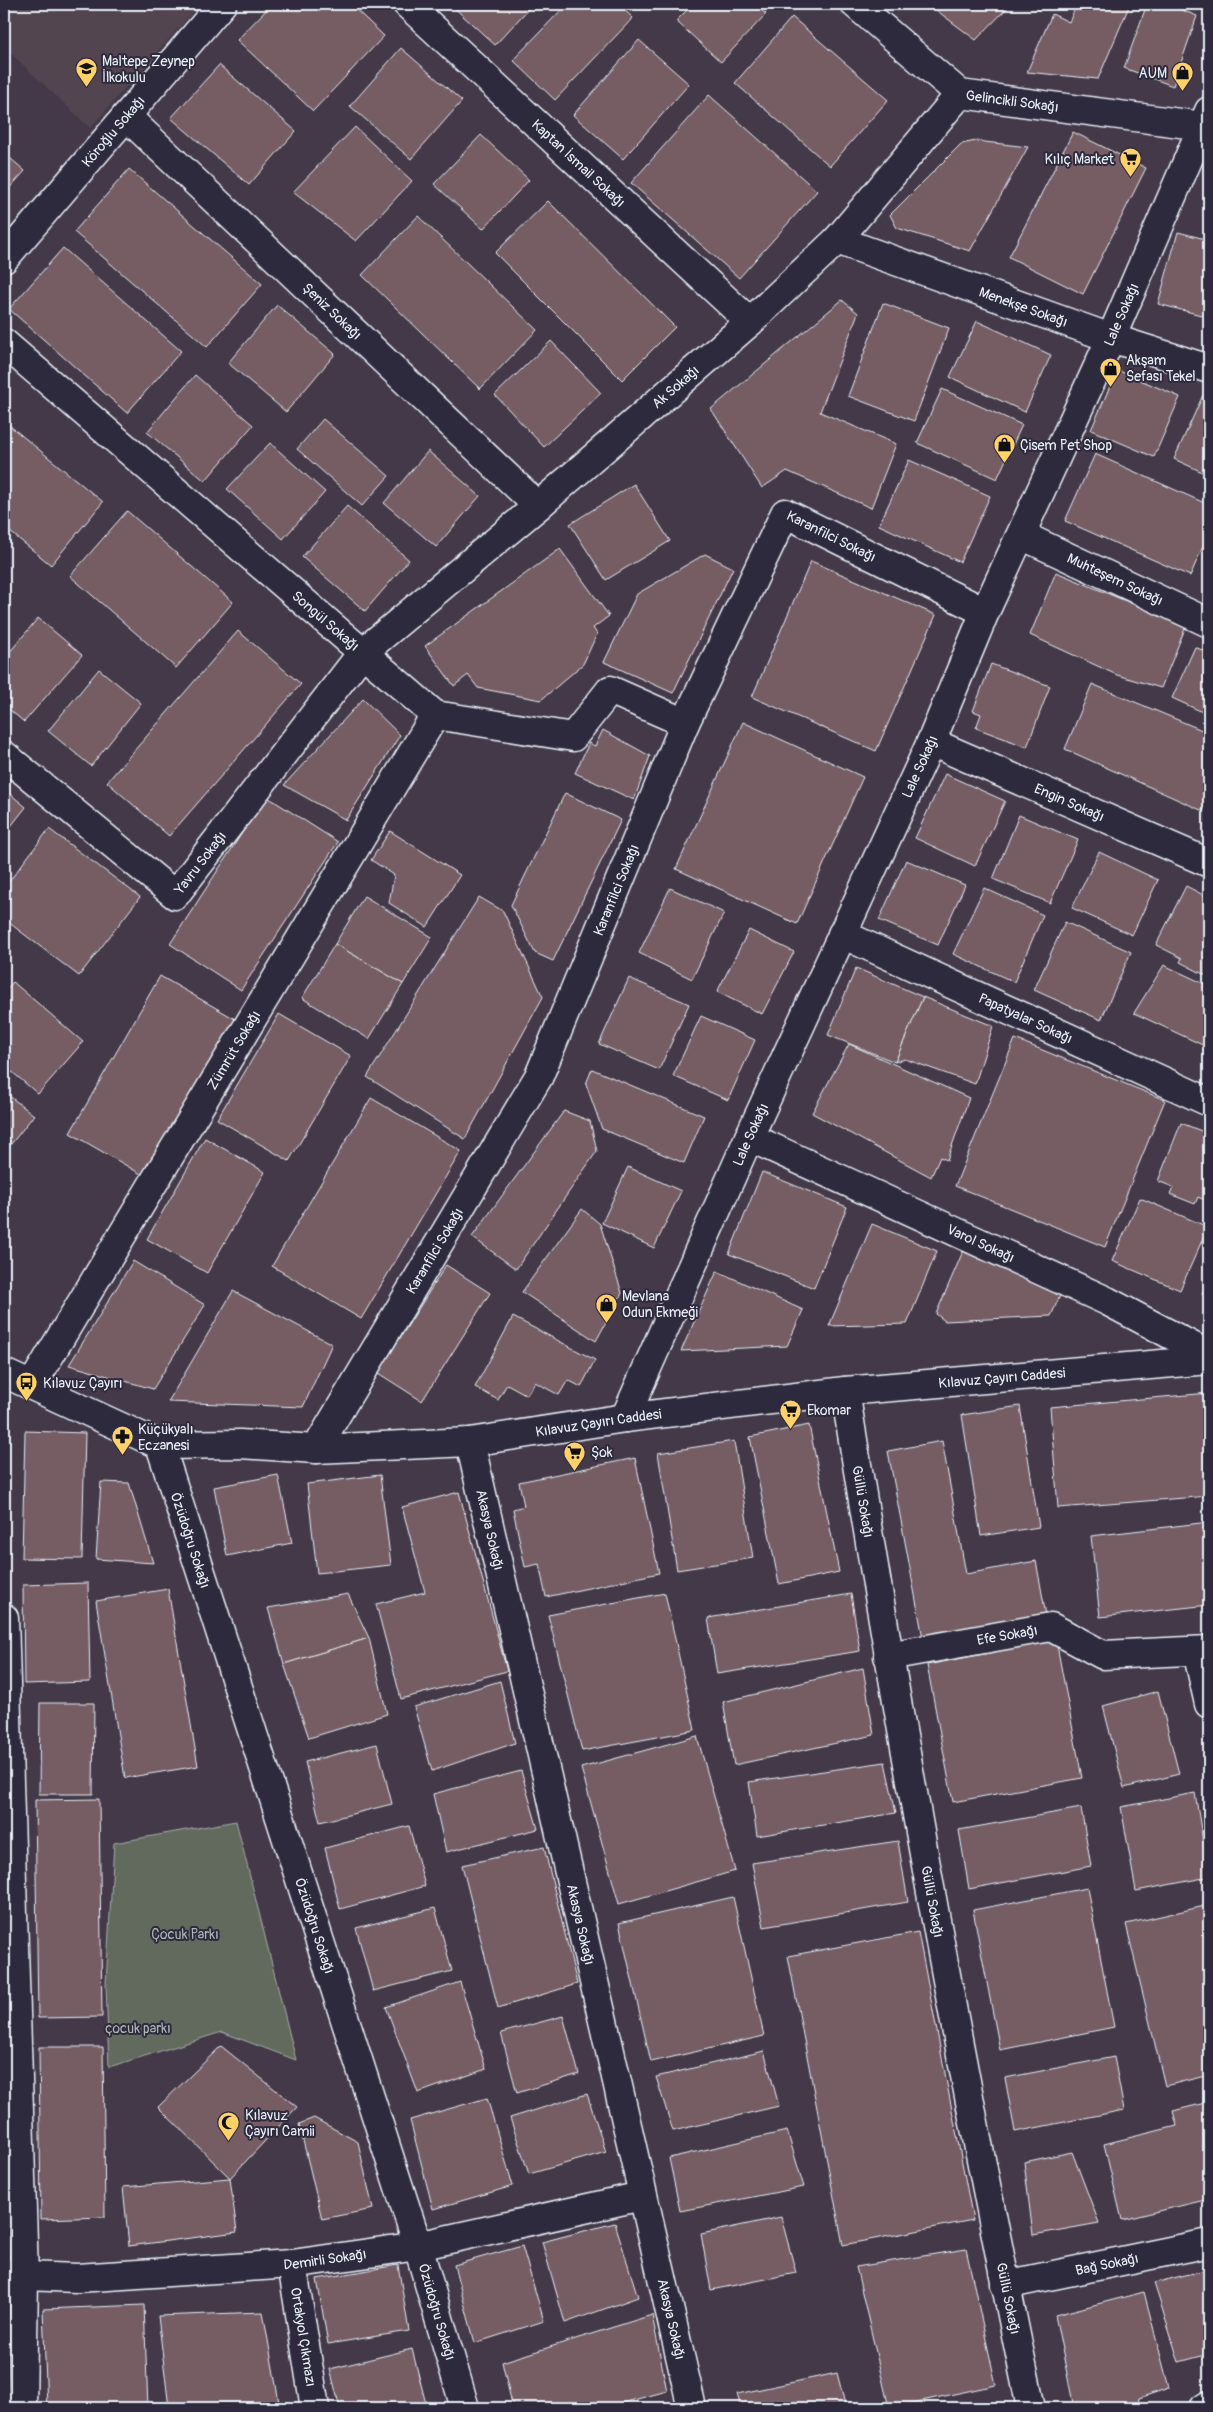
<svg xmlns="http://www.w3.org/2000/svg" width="1213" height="2412" viewBox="0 0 1213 2412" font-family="Pangolin,sans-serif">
  <rect width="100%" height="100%" fill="#443948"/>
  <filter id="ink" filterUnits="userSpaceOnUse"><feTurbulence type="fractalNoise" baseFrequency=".02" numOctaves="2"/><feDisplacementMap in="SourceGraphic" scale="10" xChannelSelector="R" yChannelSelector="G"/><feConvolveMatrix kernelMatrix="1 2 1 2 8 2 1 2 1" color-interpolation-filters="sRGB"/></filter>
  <g filter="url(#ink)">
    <!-- built -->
    <path fill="#524450" d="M4 4H200L90 128 4 47Z"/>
    <!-- green -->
    <path fill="#626a5d" stroke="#a5aeaa" d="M236 1821 296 2060 222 2032 109 2067 106 1984 114 1843Z"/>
    <!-- building -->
    <g fill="#745d63" stroke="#e8f1f8">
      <path d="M272 4H350L384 36 313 111 237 40Z"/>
      <path d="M450 4H533L495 45Z"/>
      <path d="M567 4H618L633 18 555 100 513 60Z"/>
      <path d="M693 4H754L766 14 721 62 676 21Z"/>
      <path d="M928 4H1011L976 40Z"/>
      <path d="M1077 4H1130L1098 79 1027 72 1052 14 1069 22Z"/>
      <path d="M1147 4H1179L1177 8 1197 16 1173 86 1124 68Z"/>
      <path d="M792 17 888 100 830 166 735 83Z"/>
      <path d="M639 40 689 84 623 159 573 115Z"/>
      <path d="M401 48 462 101 411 159 350 106Z"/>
      <path d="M219 65 296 131 249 185 171 118Z"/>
      <path d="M709 95 817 191 739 278 631 183Z"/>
      <path d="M355 127 412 181 356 241 293 192Z"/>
      <path d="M1073 132 1146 168 1083 294 1009 257Z"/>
      <path d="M481 135 529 180 483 229 434 184Z"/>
      <path d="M976 141 1028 147 970 251 897 228 890 215 961 144Z"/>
      <path d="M4 153 25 171 4 194Z"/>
      <path d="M129 169 262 284 207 347 74 232Z"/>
      <path d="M1209 183V215L1204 214Z"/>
      <path d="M548 201 675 327 622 380 495 253Z"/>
      <path d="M418 216 537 330 480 389 362 275Z"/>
      <path d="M1178 232 1209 240V317L1158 304Z"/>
      <path d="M63 248 181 351 127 413 9 309Z"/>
      <path d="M842 300 858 313 820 412 896 444 871 508 787 471 762 488 711 409Z"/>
      <path d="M883 303 949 328 914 421 848 396Z"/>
      <path d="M277 305 335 354 286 412 228 363Z"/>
      <path d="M977 321 1051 355 1025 412 950 377Z"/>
      <path d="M551 341 601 393 544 447 495 395Z"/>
      <path d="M1117 370 1180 397 1154 457 1091 430Z"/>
      <path d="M195 375 253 425 205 481 147 432Z"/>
      <path d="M942 389 1022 425 997 479 917 443Z"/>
      <path d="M1203 395 1209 397V475L1174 459Z"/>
      <path d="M323 419 389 476 362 506 297 449Z"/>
      <path d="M4 421 103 502 51 565 4 527Z"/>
      <path d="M270 443 325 492 283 539 227 489Z"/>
      <path d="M428 451 480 496 436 547 384 503Z"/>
      <path d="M1095 454 1209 505V533L1190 576 1065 521Z"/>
      <path d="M909 460 990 496 960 562 879 525Z"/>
      <path d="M634 484 670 541 606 580 570 524Z"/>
      <path d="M347 506 409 560 365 611 302 557Z"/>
      <path d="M127 511 233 602 176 668 70 576Z"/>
      <path d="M560 549 609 616 593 628 597 634 583 664 541 700 478 688 468 675 454 686 425 646Z"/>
      <path d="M705 554 733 568 673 693 604 662 637 594Z"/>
      <path d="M811 561 936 615 876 751 752 697Z"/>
      <path d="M1056 572 1186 626 1161 688 1117 675 1030 635Z"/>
      <path d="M38 618 82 655 24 722 4 705V659Z"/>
      <path d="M238 631 301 684 169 836 107 782Z"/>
      <path d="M1195 647 1209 653V715L1172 698Z"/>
      <path d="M991 664 1050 686 1027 747 976 728 981 714 973 711Z"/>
      <path d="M99 669 141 703 91 766 48 731Z"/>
      <path d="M1092 684 1209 733V799L1203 811 1065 749Z"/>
      <path d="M363 699 400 735 346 820 284 785Z"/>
      <path d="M743 722 863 777 797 924 676 869Z"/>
      <path d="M603 730 650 756 634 800 575 773 589 743 595 746Z"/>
      <path d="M945 774 1005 801 975 866 915 838Z"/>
      <path d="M4 789 26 807 4 835Z"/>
      <path d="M565 793 621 820 553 961 535 953 511 905Z"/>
      <path d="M266 796 338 842 241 990 170 944Z"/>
      <path d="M1019 815 1078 840 1050 903 993 879Z"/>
      <path d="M49 829 140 897 79 976 4 919V888Z"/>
      <path d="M390 831 460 875 427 927 389 903 394 875 371 860Z"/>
      <path d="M1099 852 1158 880 1132 935 1072 908Z"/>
      <path d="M906 860 965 885 938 945 879 920Z"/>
      <path d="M1186 886 1209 898V977L1180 962 1182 958 1156 945Z"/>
      <path d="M670 888 724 913 692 979 639 953Z"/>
      <path d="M984 888 1043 915 1014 982 953 954Z"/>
      <path d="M364 896 432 937 403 984 335 944Z"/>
      <path d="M479 897 503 911 543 997 465 1139 367 1077Z"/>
      <path d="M1065 922 1131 952 1101 1020 1034 990Z"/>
      <path d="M749 930 794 952 762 1014 717 992Z"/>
      <path d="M335 944 403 984 369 1039 302 998Z"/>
      <path d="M1164 965 1209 986V1048L1134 1013Z"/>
      <path d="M856 968 923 997 895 1062 828 1035Z"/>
      <path d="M160 976 237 1020 146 1177 70 1133Z"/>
      <path d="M629 978 689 1004 659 1070 599 1044Z"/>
      <path d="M13 982 83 1042 38 1094 4 1065V992Z"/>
      <path d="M923 997 993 1026 975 1084 905 1059 895 1062Z"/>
      <path d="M279 1014 351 1056 289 1161 217 1119Z"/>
      <path d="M701 1016 755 1040 728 1100 673 1076Z"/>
      <path d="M1015 1039 1165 1100 1105 1247 955 1186Z"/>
      <path d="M849 1044 969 1098 947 1160 940 1157 931 1177 812 1113Z"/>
      <path d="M592 1069 704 1116 684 1163 602 1129 586 1084Z"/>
      <path d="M4 1092 34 1115 4 1153Z"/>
      <path d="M371 1098 461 1151 361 1319 272 1266Z"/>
      <path d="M564 1111 590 1121 597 1151 516 1269 472 1237Z"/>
      <path d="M1181 1123 1209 1134V1202L1198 1197 1195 1204 1170 1194 1173 1187 1158 1181Z"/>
      <path d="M205 1138 265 1172 207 1273 147 1239Z"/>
      <path d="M628 1167 681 1191 654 1248 602 1223Z"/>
      <path d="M762 1172 847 1207 814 1288 729 1254Z"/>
      <path d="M1140 1198 1208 1227 1180 1290 1112 1261Z"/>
      <path d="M582 1209 600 1224 622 1293 596 1341 522 1292Z"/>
      <path d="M872 1224 937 1251 907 1324 829 1326Z"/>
      <path d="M964 1249 1062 1291 1051 1316 945 1321 936 1314Z"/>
      <path d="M133 1261 205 1305 153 1389 69 1365Z"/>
      <path d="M446 1265 490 1293 422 1401 378 1373Z"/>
      <path d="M717 1271 803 1310 787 1346 681 1351Z"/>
      <path d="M1209 1277V1297L1202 1294Z"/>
      <path d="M233 1291 332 1344 303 1407 168 1402Z"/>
      <path d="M513 1317 595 1360 581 1387 568 1380 559 1395 535 1382 527 1395 507 1384 498 1400 475 1387Z"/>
      <path d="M1209 1393V1496L1058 1508 1050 1407Z"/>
      <path d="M1020 1406 1039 1527 981 1536 962 1415Z"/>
      <path d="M809 1425 839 1572 779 1584 750 1437Z"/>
      <path d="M25 1431 85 1433 82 1559 22 1558Z"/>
      <path d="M734 1441 753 1558 677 1570 658 1453Z"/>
      <path d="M942 1441 966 1574 1036 1561 1046 1615 923 1638 888 1451Z"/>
      <path d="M635 1458 659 1573 546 1597 539 1564 525 1567 513 1509 524 1506 519 1482Z"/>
      <path d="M278 1475 292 1543 227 1556 214 1487Z"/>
      <path d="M380 1475 391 1565 317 1573 307 1484Z"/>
      <path d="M101 1482 129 1483 153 1563 96 1559Z"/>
      <path d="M459 1492 507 1671 401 1699 376 1604 425 1592 402 1507Z"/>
      <path d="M1209 1522V1605L1100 1617 1091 1536Z"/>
      <path d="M88 1583 90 1682 24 1684 23 1585Z"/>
      <path d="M168 1589 198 1766 125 1778 96 1601Z"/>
      <path d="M665 1593 695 1730 582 1751 548 1615Z"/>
      <path d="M348 1594 369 1638 284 1664 268 1608Z"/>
      <path d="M851 1594 860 1651 717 1674 708 1618Z"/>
      <path d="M369 1638 387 1714 309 1738 284 1664Z"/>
      <path d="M1056 1640 1082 1778 953 1802 927 1665Z"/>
      <path d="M863 1668 874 1735 734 1765 723 1702Z"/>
      <path d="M500 1681 515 1743 432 1771 414 1707Z"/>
      <path d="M1158 1691 1179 1774 1124 1788 1103 1706Z"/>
      <path d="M40 1703H94L93 1794H39Z"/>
      <path d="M697 1736 735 1871 619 1904 581 1768Z"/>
      <path d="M377 1744 392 1804 320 1822 305 1762Z"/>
      <path d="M885 1762 896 1813 757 1836 749 1782Z"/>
      <path d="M521 1771 538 1829 446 1852 433 1794Z"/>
      <path d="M1195 1793 1209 1877 1136 1891 1121 1807Z"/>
      <path d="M99 1799 102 2017 38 2018 35 1800Z"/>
      <path d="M1081 1808 1091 1866 969 1889 959 1830Z"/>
      <path d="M409 1826 425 1886 340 1909 325 1848Z"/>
      <path d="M898 1841 908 1902 764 1927 752 1863Z"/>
      <path d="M544 1847 577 1984 498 2008 462 1865Z"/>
      <path d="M1087 1888 1114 2027 1000 2050 973 1910Z"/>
      <path d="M733 1897 764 2036 651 2062 619 1923Z"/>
      <path d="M1209 1905V2075L1165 2086 1126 1924Z"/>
      <path d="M435 1908 452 1971 373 1991 356 1928Z"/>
      <path d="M918 1932 973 2220 843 2245 788 1956Z"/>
      <path d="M460 1982 486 2069 418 2093 386 2007Z"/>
      <path d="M563 2016 579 2074 517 2093 501 2033Z"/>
      <path d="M221 2046 297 2107 230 2178 158 2107Z"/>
      <path d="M39 2047H103L105 2217 41 2219Z"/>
      <path d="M764 2051 779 2106 673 2131 656 2077Z"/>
      <path d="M1114 2057 1124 2110 1015 2132 1005 2078Z"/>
      <path d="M587 2094 606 2152 529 2174 510 2118Z"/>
      <path d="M487 2098 513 2186 433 2209 410 2120Z"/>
      <path d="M1209 2102V2199L1122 2220 1104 2144 1177 2126 1173 2111Z"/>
      <path d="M314 2118 358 2142 373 2209 322 2219 299 2124Z"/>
      <path d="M787 2131 804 2187 680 2211 669 2158Z"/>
      <path d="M1072 2152 1099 2223 1033 2235 1024 2162Z"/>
      <path d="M230 2178 237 2232 129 2246 123 2187Z"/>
      <path d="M781 2217 796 2273 711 2290 701 2234Z"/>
      <path d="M615 2223 638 2297 565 2323 542 2242Z"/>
      <path d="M522 2246 544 2321 475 2343 454 2265Z"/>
      <path d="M966 2249 996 2385 889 2408 856 2267Z"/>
      <path d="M398 2265 409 2331 328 2344 317 2279Z"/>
      <path d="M1209 2269V2354L1179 2362 1154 2283Z"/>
      <path d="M1144 2292 1169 2388 1139 2398 1137 2408H1074L1055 2315Z"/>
      <path d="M144 2305 148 2408H47L43 2309Z"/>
      <path d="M263 2312 280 2408H169L158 2316Z"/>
      <path d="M652 2315 667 2391 604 2408H513L502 2362Z"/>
      <path d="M412 2349 427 2408H340L330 2369Z"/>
      <path d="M837 2373 846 2408H741L737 2394Z"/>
    </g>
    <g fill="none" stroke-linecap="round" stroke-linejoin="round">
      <defs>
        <g id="minor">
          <path id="s1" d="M407 4 750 322"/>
          <path id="s2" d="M855 4 960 94 1203 126"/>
          <path id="s3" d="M126 116 538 506"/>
          <path id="s4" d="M837 240 1111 338 1209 369"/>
          <path id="s5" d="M4 259 222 4"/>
          <path id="s6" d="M4 343 435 715 573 737 610 690 685 723"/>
          <path id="s7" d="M1021 535 1209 623"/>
          <path id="s8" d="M931 742 1209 863"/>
          <path id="s9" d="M4 755 175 895 362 653 538 506 750 322 837 240 960 94"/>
          <path id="s10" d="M842 934 1209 1102"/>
          <path id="s11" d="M749 1137 1107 1301 1209 1355"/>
          <path id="s12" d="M4 1373 160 1445 240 1444 316 1449 470 1442 625 1418 845 1391 1209 1360"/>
          <path id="s13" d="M32 1385 435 715"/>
          <path id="s14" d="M845 1391C900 1731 961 2071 1031 2408"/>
          <path id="s15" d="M625 1418 749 1137 931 742 985 612 1111 338 1209 111"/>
          <path id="s16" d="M470 1442 692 2408"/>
          <path id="s17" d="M160 1445 418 2246 465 2408"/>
          <path id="s18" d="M316 1449 539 1076 685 723 785 513 985 612"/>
          <path d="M4 1618 24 2276 22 2408"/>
          <path d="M1197 1651 1209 1704"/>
          <path id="s19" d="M888 1656 1051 1627 1103 1655 1209 1650"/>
          <path id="s20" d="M292 2264 315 2408"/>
          <path id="s21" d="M4 2273 24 2276 77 2278 292 2264 418 2246 642 2196"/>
          <path id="s22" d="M1005 2285 1209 2243"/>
          <path d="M1204 2408 1209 2405"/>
        </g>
      </defs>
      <!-- minor casing -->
      <use href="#minor" stroke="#e8f1f8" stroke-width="31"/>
      <!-- minor -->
      <use href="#minor" stroke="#2f2a3d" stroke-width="28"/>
    </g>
  </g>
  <!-- icons -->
  <defs>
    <symbol id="school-pin" viewBox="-11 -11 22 30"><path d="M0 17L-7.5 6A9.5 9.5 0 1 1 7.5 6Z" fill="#ffd166" stroke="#2f2a3d"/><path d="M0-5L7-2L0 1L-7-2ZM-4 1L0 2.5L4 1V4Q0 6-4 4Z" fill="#111"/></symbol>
    <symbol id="shop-pin" viewBox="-11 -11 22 30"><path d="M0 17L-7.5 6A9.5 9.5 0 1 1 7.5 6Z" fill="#ffd166" stroke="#2f2a3d"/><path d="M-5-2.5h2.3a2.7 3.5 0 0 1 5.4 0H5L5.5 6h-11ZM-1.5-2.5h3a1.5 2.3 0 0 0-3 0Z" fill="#111"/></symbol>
    <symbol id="supermarket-pin" viewBox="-11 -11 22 30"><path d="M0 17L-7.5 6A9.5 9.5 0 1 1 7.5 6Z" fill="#ffd166" stroke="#2f2a3d"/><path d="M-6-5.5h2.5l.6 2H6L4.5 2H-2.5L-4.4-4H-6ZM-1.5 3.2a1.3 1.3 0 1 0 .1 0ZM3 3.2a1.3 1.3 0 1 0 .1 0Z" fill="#111"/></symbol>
    <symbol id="bus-pin" viewBox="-11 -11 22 30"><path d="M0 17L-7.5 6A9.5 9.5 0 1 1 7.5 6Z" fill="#ffd166" stroke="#2f2a3d"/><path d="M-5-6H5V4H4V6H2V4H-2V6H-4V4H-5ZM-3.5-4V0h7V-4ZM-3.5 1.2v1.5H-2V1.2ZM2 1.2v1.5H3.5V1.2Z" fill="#111"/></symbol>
    <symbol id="pharmacy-pin" viewBox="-11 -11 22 30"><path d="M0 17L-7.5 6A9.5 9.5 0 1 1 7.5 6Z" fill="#ffd166" stroke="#2f2a3d"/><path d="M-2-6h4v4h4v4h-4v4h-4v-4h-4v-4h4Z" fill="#111"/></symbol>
    <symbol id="mosque-pin" viewBox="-11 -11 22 30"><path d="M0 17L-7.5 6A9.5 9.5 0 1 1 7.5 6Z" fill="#ffd166" stroke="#2f2a3d"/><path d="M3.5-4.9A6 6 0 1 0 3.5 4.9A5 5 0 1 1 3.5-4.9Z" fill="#111"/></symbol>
  </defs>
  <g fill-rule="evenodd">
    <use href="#school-pin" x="74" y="56" width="25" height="34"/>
    <use href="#shop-pin" x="1170" y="60" width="25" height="34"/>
    <use href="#supermarket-pin" x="1118" y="146" width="25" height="34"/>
    <use href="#shop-pin" x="1098" y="356" width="25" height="34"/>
    <use href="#shop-pin" x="992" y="432" width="25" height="34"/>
    <use href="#shop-pin" x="594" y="1292" width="25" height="34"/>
    <use href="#bus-pin" x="14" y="1370" width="25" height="34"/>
    <use href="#supermarket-pin" x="778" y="1398" width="25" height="34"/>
    <use href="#pharmacy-pin" x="110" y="1424" width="25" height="34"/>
    <use href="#supermarket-pin" x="562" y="1440" width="25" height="34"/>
    <use href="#mosque-pin" x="216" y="2110" width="25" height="34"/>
  </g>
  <g text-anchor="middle" stroke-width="4" stroke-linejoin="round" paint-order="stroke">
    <!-- poi labels -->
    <g font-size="14" fill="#e8f1f8" stroke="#2f2a3d" text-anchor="start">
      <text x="102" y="66">Maltepe Zeynep<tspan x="102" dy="16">İlkokulu</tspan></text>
      <text x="1167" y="78" text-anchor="end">AUM</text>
      <text x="1114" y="164" text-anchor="end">Kılıç Market</text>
      <text x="1126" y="365">Akşam<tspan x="1126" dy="16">Sefası Tekel</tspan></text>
      <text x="1020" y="450">Çisem Pet Shop</text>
      <text x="622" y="1301">Mevlana<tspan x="622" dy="16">Odun Ekmeği</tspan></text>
      <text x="43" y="1388">Kılavuz Çayırı</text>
      <text x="807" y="1415">Ekomar</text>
      <text x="138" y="1434">Küçükyalı<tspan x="138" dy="16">Eczanesi</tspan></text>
      <text x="591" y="1457">Şok</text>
      <text x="245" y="2120">Kılavuz<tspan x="245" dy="16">Çayırı Camii</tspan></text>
    </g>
    <!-- street labels -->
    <g font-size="14" fill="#e8f1f8" stroke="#2f2a3d">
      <text dy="5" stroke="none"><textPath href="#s2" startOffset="191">Gelincikli Sokağı</textPath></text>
      <text dy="5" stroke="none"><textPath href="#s5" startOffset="168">Köroğlu Sokağı</textPath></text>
      <text dy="5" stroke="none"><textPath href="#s1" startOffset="234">Kaptan İsmail Sokağı</textPath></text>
      <text dy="5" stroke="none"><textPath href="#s4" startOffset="198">Menekşe Sokağı</textPath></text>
      <text dy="5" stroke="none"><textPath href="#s3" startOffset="284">Şeniz Sokağı</textPath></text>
      <text dy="5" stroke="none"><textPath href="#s15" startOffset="1210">Lale Sokağı</textPath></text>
      <text dy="5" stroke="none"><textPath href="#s9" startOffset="938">Ak Sokağı</textPath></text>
      <text dy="5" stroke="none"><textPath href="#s18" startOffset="1101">Karanfilci Sokağı</textPath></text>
      <text dy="5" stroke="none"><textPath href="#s7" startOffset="104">Muhteşem Sokağı</textPath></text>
      <text dy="5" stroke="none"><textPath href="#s6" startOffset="425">Songül Sokağı</textPath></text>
      <text dy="5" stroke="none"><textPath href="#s15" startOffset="715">Lale Sokağı</textPath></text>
      <text dy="5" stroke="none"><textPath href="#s8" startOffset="151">Engin Sokağı</textPath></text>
      <text dy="5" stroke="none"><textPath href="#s9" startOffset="262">Yavru Sokağı</textPath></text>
      <text dy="5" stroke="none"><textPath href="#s18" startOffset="636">Karanfilci Sokağı</textPath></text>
      <text dy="5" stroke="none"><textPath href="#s10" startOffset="202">Papatyalar Sokağı</textPath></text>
      <text dy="5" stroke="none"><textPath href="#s13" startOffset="391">Zümrüt Sokağı</textPath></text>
      <text dy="5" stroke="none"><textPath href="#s15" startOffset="310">Lale Sokağı</textPath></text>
      <text dy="5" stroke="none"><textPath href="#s11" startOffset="255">Varol Sokağı</textPath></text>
      <text dy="5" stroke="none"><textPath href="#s18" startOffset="231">Karanfilci Sokağı</textPath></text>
      <text dy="5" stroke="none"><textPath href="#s12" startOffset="1018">Kılavuz Çayırı Caddesi</textPath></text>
      <text dy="5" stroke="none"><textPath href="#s12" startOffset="612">Kılavuz Çayırı Caddesi</textPath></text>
      <text dy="5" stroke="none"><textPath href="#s14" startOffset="112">Güllü Sokağı</textPath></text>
      <text dy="5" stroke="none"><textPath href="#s16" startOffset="90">Akasya Sokağı</textPath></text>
      <text dy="5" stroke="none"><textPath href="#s17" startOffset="100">Özüdoğru Sokağı</textPath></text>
      <text dy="5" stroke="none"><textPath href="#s19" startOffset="121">Efe Sokağı</textPath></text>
      <text dy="5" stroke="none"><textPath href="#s14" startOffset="518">Güllü Sokağı</textPath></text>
      <text dy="5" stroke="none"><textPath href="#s16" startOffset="495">Akasya Sokağı</textPath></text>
      <text dy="5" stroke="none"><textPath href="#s17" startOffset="505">Özüdoğru Sokağı</textPath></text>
      <text dy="5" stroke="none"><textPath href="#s21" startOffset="322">Demirli Sokağı</textPath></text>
      <text dy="5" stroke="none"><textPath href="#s22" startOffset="104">Bağ Sokağı</textPath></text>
      <text dy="5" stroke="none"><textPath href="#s14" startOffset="922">Güllü Sokağı</textPath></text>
      <text dy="5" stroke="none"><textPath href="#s17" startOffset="910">Özüdoğru Sokağı</textPath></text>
      <text dy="5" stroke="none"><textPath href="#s16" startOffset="900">Akasya Sokağı</textPath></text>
      <text dy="5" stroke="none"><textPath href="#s20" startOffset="74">Ortakyol Çıkmazı</textPath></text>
    </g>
    <!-- park labels -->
    <g font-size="14" fill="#acb4b2" stroke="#2f2a3d">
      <text x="185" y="1939">Çocuk Parkı</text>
      <text x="138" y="2033">çocuk parkı</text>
    </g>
  </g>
  <!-- margin -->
  <rect width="1213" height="2412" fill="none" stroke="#2f2a3d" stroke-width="20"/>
  <rect x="10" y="10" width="1193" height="2392" fill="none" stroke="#e8f1f8" stroke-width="2" filter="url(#ink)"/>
</svg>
